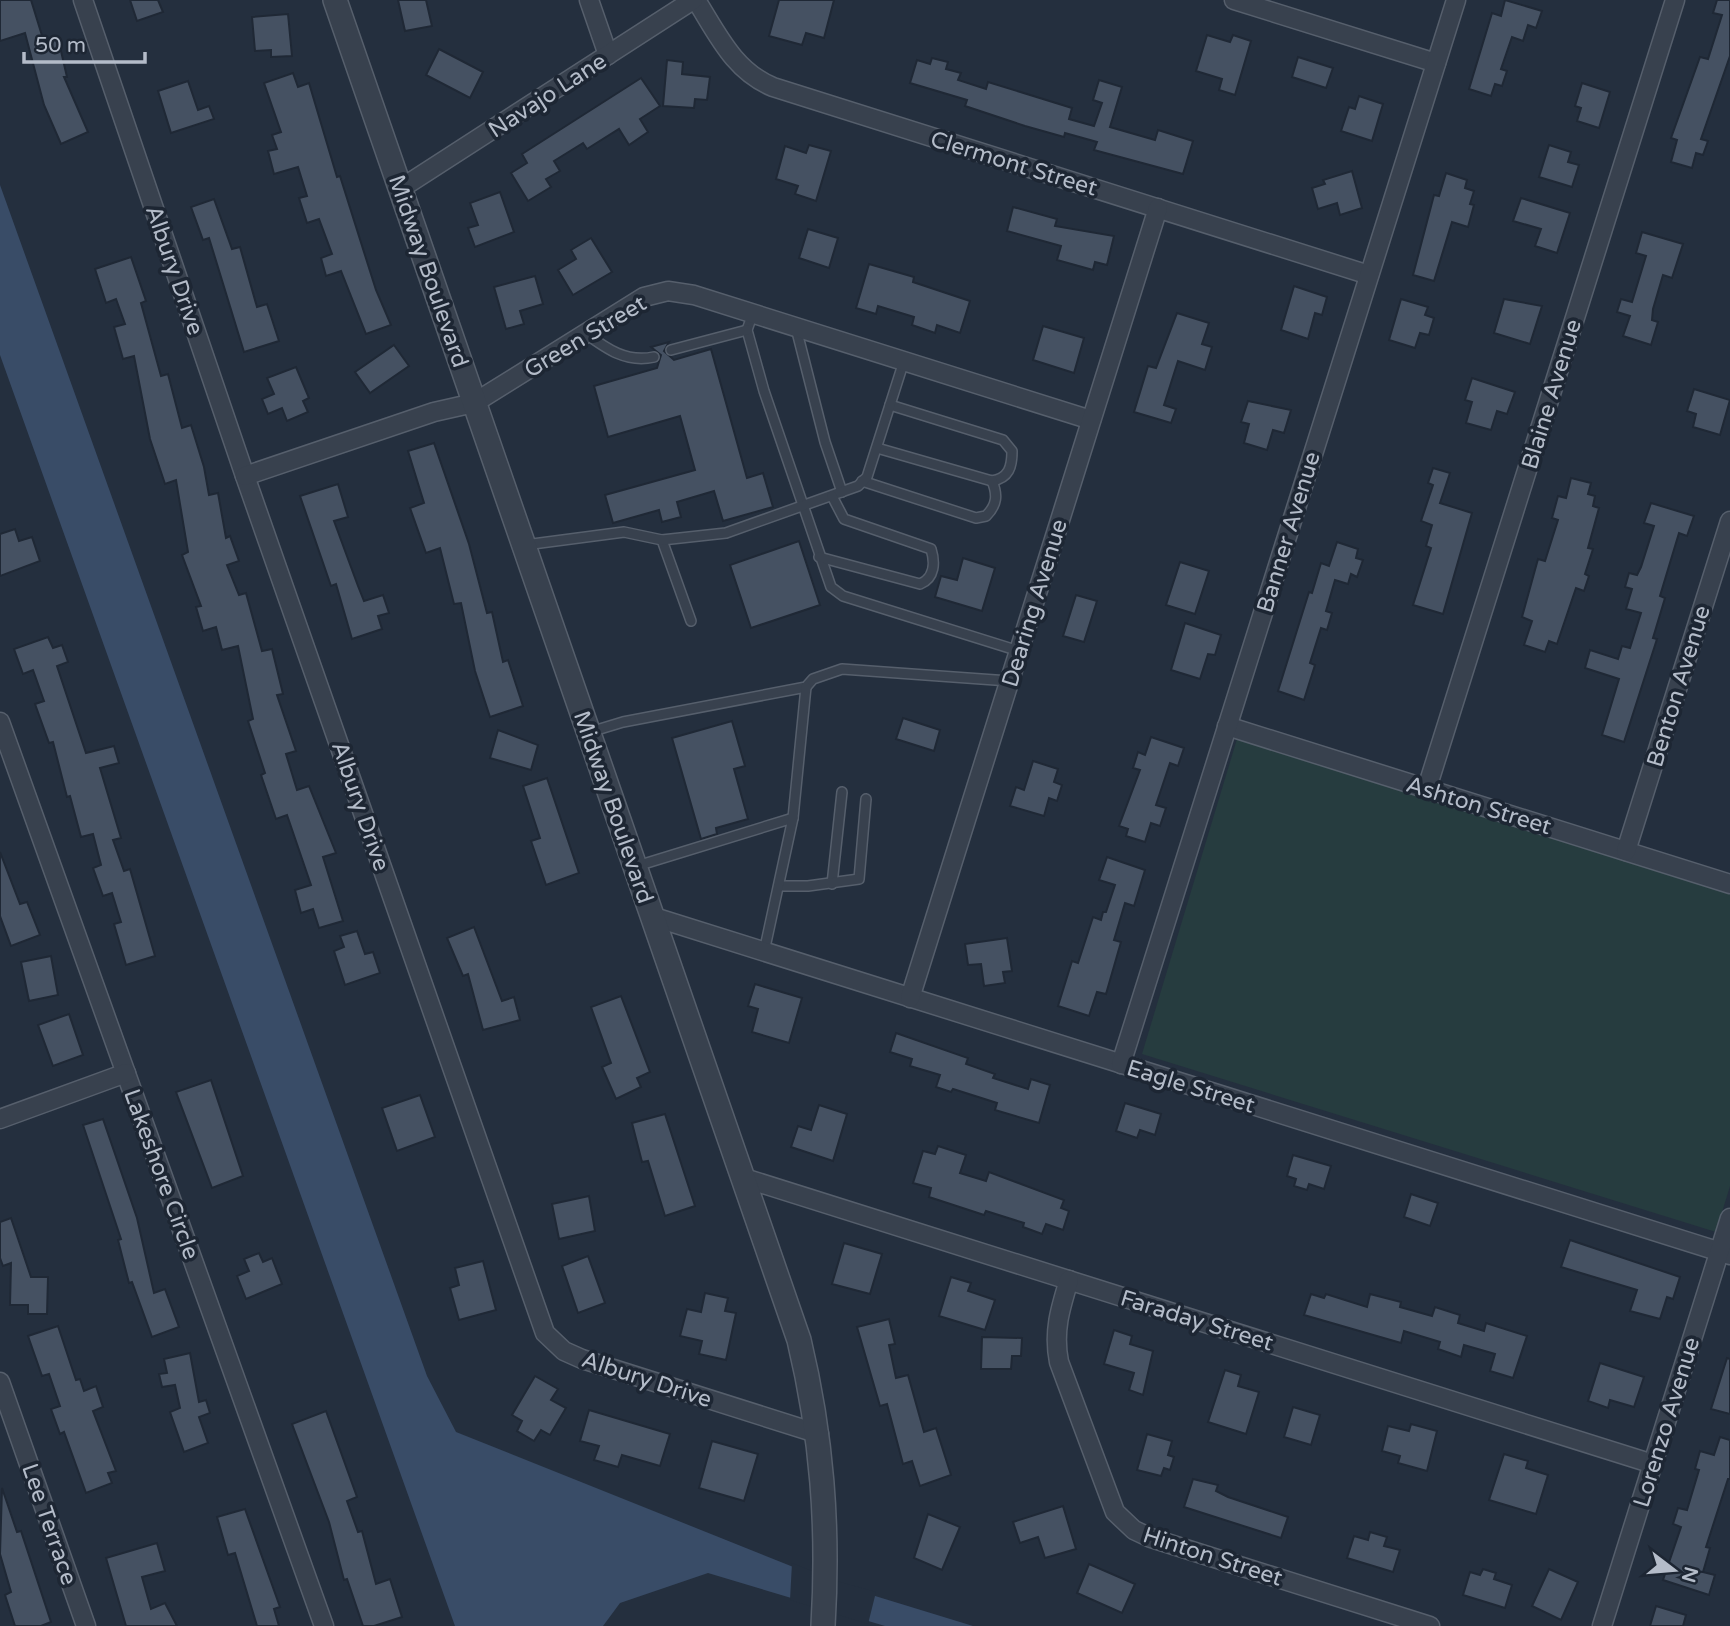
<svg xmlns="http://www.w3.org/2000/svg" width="1730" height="1626" viewBox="0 0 1730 1626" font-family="'Varela Round',sans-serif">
  <rect width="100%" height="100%" fill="#242f3e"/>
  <!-- green -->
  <path fill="#263c3f" d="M1237 739 1730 893V1186L1716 1232 1142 1054Z"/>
  <!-- water -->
  <path fill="#394c67" d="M0 185 427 1376 456 1432 836 1584 973 1626H885L708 1573 620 1603 603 1626H455L0 355Z"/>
  <!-- pier -->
  <path fill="#242f3e" d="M792 1563 837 1581 876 1592 868 1624 790 1600Z"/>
  <!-- building -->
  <g fill="#455162" stroke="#1f2835" stroke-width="2">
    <path d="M0 0H31L44 42 58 38 67 77H64L88 132 61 144 44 105 25 33 0 41Z"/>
    <path d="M130 0H158L163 12 137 21Z"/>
    <path d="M398 0H426L432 26 405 31Z"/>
    <path d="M779 0H834L824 38 806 33 802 45 769 36Z"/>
    <path d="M1505 0 1542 11 1536 28 1528 25 1523 41 1512 37 1501 69 1507 71 1502 86 1495 84 1491 96 1469 89 1492 13 1501 16Z"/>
    <path d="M1717 0H1730V56L1701 139 1708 141 1703 155 1696 153 1692 168 1671 162 1677 140 1671 138 1700 57 1708 59 1722 15 1713 13Z"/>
    <path d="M288 14 292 56 271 57V50L255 51 252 17Z"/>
    <path d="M1207 35 1230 42 1233 35 1251 41 1235 95 1219 90 1222 79 1196 71Z"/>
    <path d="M439 49 483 72 470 98 426 75Z"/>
    <path d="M1298 57 1333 68 1326 88 1292 77Z"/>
    <path d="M932 58 948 62 946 69 961 73 958 80 986 89 988 82 1072 108 1069 119 1094 126 1102 103 1093 100 1099 80 1122 87 1110 127 1155 140 1158 130 1193 141 1183 174 1094 150 1097 142 1065 133 1064 137 1025 126 965 106 967 100 910 83 917 60 930 64Z"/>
    <path d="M667 60 683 62 682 74 710 77 707 100 695 99 694 108 663 106Z"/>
    <path d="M293 73 298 87 309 83 337 177 340 176 376 290 391 325 366 334 341 271 326 276 321 258 332 254 319 219 307 223 299 198 307 196 298 167 274 174 268 151 277 149 272 135 281 132 264 83Z"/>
    <path d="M641 78 660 106 640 119 648 132 629 145 619 129 587 149 583 143 554 161 560 171 546 179 551 187 528 201 511 173 527 163 522 154Z"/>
    <path d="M188 81 198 110 209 106 214 119 171 133 158 91Z"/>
    <path d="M1582 83 1610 92 1599 128 1577 121 1581 108 1575 106Z"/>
    <path d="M1359 96 1383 104 1372 141 1341 131 1349 107 1355 109Z"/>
    <path d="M809 145 831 151 816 201 795 194 798 186 776 179 785 146 806 153Z"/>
    <path d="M1549 145 1571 152 1568 162 1579 165 1572 187 1539 177Z"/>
    <path d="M1352 171 1362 208 1340 215 1337 203 1318 209 1312 188 1325 184 1323 180Z"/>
    <path d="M1446 173 1467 180 1465 188 1474 191 1470 204 1474 205 1468 227 1452 222 1434 281 1413 275 1434 195 1439 196Z"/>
    <path d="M500 192 514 232 475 247 468 228 478 225 470 203Z"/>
    <path d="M1521 198 1570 213 1557 253 1535 246 1541 229 1513 221Z"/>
    <path d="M214 199 232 249 240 247 257 307 267 304 279 341 244 352 209 238 203 240 191 207Z"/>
    <path d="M1013 207 1057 219 1055 226 1114 236 1107 265 1095 262 1093 270 1057 260 1061 246 1007 231Z"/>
    <path d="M808 229 838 238 829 268 799 258Z"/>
    <path d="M1642 232 1683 244 1672 278 1663 275 1653 309 1652 320 1658 322 1651 345 1623 336 1630 316 1617 312 1621 299 1632 302 1646 256 1636 253Z"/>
    <path d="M591 238 612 272 573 295 558 270 576 259 571 250Z"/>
    <path d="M131 257 146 301 141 303 161 376 168 374 182 428 191 425 204 467 209 495 218 493 226 538 230 536 239 561 227 565 239 595 246 593 262 651 272 649 283 694 277 695 296 751 286 754 297 790 309 786 336 853 323 857 343 921 319 928 313 909 301 913 295 890 311 885 287 815 276 819 261 775 265 773 248 721 253 719 238 646 222 650 216 627 203 631 196 607 201 606 182 555 188 552 176 480 165 484 150 439 134 356 123 359 114 327 125 324 116 299 106 303 95 269Z"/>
    <path d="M869 264 914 277 913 282 970 301 960 333 937 325 935 333 912 325 914 317 878 306 876 314 856 308Z"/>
    <path d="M535 276 543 304 520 311 524 324 506 329 494 287Z"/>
    <path d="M1294 286 1327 297 1322 315 1315 313 1308 339 1281 330Z"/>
    <path d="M1401 299 1428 307 1425 315 1434 318 1429 335 1420 333 1415 348 1389 340Z"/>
    <path d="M1504 299 1542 306 1530 344 1494 333Z"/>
    <path d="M1177 313 1209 323 1202 344 1212 347 1205 370 1178 361 1164 405 1176 409 1171 423 1134 412 1148 366 1156 368Z"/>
    <path d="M1043 326 1084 338 1074 373 1033 360Z"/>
    <path d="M669 342 664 351 674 360 711 349 747 478 763 473 773 507 723 521 714 491 677 502 681 517 662 522 659 510 613 523 605 495 695 470 680 416 608 437 594 386 657 368 661 355 651 347Z"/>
    <path d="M394 345 409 366 370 393 355 372Z"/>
    <path d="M296 367 309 398 303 401 308 412 287 421 282 408 268 414 262 399 274 394 267 378Z"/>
    <path d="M1472 378 1515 392 1507 414 1497 411 1491 430 1466 423 1472 402 1465 400Z"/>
    <path d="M1694 389 1730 400 1720 435 1693 427 1696 414 1687 411Z"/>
    <path d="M1248 401 1291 410 1284 433 1273 430 1267 450 1244 443 1249 424 1241 422Z"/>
    <path d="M434 443 469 544 487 613 492 612 503 662 508 660 523 706 490 717 475 671 461 603 454 604 440 548 426 553 410 508 424 503 408 451Z"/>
    <path d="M1433 468 1450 473 1440 503 1472 513 1443 614 1413 605 1431 548 1426 546 1432 525 1421 521 1433 485 1428 483Z"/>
    <path d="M1571 478 1591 483 1588 494 1595 496 1593 506 1599 508 1588 548 1593 549 1585 574 1589 576 1584 591 1576 588 1557 644 1549 641 1545 652 1524 645 1532 621 1522 617 1538 559 1545 561 1558 520 1552 518 1558 496 1566 498Z"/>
    <path d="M338 484 348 517 334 521 358 586 364 601 383 595 389 613 378 616 382 629 352 639 336 584 331 586 300 496Z"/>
    <path d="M1651 503 1694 516 1687 536 1679 533 1660 596 1665 598 1653 638 1657 639 1624 742 1602 735 1619 679 1585 668 1590 650 1618 659 1622 646 1630 648 1641 613 1626 609 1632 589 1625 587 1629 573 1637 575 1641 567 1654 526 1644 523Z"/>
    <path d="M15 529 19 541 32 537 40 561 0 576V534Z"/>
    <path d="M799 541 820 605 751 628 730 565Z"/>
    <path d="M1337 542 1358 549 1356 558 1363 560 1357 577 1351 574 1348 584 1335 580 1326 611 1332 613 1327 630 1321 628 1310 663 1315 665 1304 700 1278 691 1309 592 1312 593 1321 563 1329 566Z"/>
    <path d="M963 558 995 568 982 611 935 597 941 576 957 580Z"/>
    <path d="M1180 562 1209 571 1195 614 1166 605Z"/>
    <path d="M1076 595 1097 601 1084 642 1063 636Z"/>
    <path d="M1185 623 1221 635 1215 655 1208 654 1200 679 1171 670Z"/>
    <path d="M48 637 53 648 62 645 68 662 57 666 86 753 114 746 119 763 100 768 121 838 113 840 124 871 130 869 155 956 126 965 114 924 121 922 112 893 103 896 93 868 101 865 93 834 81 837 70 796 67 797 53 742 49 743 35 704 44 701 33 670 23 674 14 649Z"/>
    <path d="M903 718 940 730 934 751 896 739Z"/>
    <path d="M732 721 745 766 734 769 748 819 716 828 717 834 701 839 672 738Z"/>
    <path d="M498 730 538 745 531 770 490 758Z"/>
    <path d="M1151 737 1184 748 1178 766 1170 763 1156 805 1166 808 1160 826 1151 823 1145 842 1126 836 1128 829 1119 826 1140 770 1133 768 1138 752 1145 755Z"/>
    <path d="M1033 761 1058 769 1054 782 1062 785 1057 801 1049 798 1044 816 1010 806 1016 787 1024 790Z"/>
    <path d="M547 778 579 873 546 885 531 841 540 838 523 786Z"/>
    <path d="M0 852 20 904 27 902 40 935 11 946 0 916Z"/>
    <path d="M1107 857 1145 870 1134 906 1125 903 1114 940 1121 942 1106 994 1097 992 1089 1016 1058 1006 1072 961 1078 963 1093 917 1101 920 1103 912H1106L1115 885 1099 880Z"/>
    <path d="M474 927 502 1001 514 997 520 1020 483 1030 468 974 463 976 447 938Z"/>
    <path d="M357 931 365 954 373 952 380 973 345 985 334 951 344 947 340 936Z"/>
    <path d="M1007 938 1012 971 1003 972 1005 983 984 986 981 964 968 965 965 944Z"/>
    <path d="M51 956 58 995 29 1001 21 962Z"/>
    <path d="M755 984 802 998 789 1043 752 1032 758 1009 748 1006Z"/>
    <path d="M621 996 650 1072 637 1078 641 1087 616 1099 602 1067 611 1063 591 1007Z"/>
    <path d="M69 1014 83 1055 53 1066 38 1025Z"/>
    <path d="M896 1033 968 1058 966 1064 995 1074 993 1078 1028 1089 1031 1079 1050 1085 1039 1123 995 1110 997 1103 953 1089 951 1092 936 1087 940 1075 910 1066 912 1059 890 1052Z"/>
    <path d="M211 1080 243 1176 212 1188 176 1092Z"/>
    <path d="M420 1095 435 1137 397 1151 382 1108Z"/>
    <path d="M1125 1103 1161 1114 1155 1135 1140 1130 1137 1138 1116 1131Z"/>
    <path d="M819 1105 847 1114 833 1161 791 1147 798 1126 811 1130Z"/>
    <path d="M665 1114 695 1206 665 1216 648 1161 642 1162 632 1123Z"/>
    <path d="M103 1119 137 1218 154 1293 165 1289 179 1327 152 1337 132 1282 129 1283 118 1240 121 1239 83 1125Z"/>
    <path d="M938 1146 966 1155 960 1173 986 1181 989 1172 1064 1200 1061 1208 1069 1211 1063 1230 1046 1224 1042 1234 1023 1227 1024 1223 986 1211 984 1215 929 1197 931 1188 913 1183 923 1151 935 1154Z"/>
    <path d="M1293 1155 1331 1166 1324 1189 1309 1184 1307 1190 1294 1186 1296 1179 1287 1176Z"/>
    <path d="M1411 1194 1438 1203 1430 1226 1404 1217Z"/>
    <path d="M589 1196 595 1231 559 1239 552 1204Z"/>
    <path d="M11 1218 31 1277H48L47 1314H28V1305H10L11 1263 3 1266 0 1258V1222Z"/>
    <path d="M1570 1240 1680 1277 1673 1299 1667 1297 1660 1319 1630 1311 1637 1290 1561 1267Z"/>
    <path d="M844 1243 882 1254 870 1294 832 1284Z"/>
    <path d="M259 1253 263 1262 272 1258 282 1284 246 1299 237 1276 249 1271 244 1259Z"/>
    <path d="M588 1256 605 1303 578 1313 562 1266Z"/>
    <path d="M483 1261 496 1310 459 1320 450 1288 459 1285 455 1268Z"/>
    <path d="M951 1277 971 1283 968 1291 995 1300 985 1330 939 1316Z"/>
    <path d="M705 1293 728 1298 725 1311 736 1313 726 1360 699 1354 702 1341 680 1336 687 1309 701 1312Z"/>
    <path d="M1311 1294 1324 1298 1326 1294 1367 1307 1370 1294 1401 1302 1400 1307 1432 1316 1435 1307 1460 1315 1458 1323 1484 1331 1486 1323 1527 1336 1513 1378 1490 1371 1495 1354 1464 1345 1461 1357 1438 1349 1440 1342 1404 1331 1401 1343 1304 1315Z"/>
    <path d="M889 1319 895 1344 889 1345 896 1378 908 1375 924 1432 936 1428 951 1475 920 1486 912 1461 903 1464 887 1404 880 1406 857 1327Z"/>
    <path d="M58 1326 76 1380 80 1379 84 1391 96 1386 103 1407 93 1411 116 1471 108 1473 112 1483 86 1493 64 1432 60 1434 51 1409 60 1406 49 1374 42 1376 28 1336Z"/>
    <path d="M1114 1330 1132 1336 1130 1344 1153 1351 1143 1395 1129 1390 1134 1373 1104 1364Z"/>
    <path d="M982 1337 1022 1338 1021 1356H1012L1011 1369H981Z"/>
    <path d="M190 1353 199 1402 206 1400 210 1413 199 1417 208 1443 184 1452 170 1412 180 1408 175 1385 162 1387 159 1374 167 1373 164 1359Z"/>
    <path d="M1727 1358 1730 1359V1414L1711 1409Z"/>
    <path d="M1600 1363 1644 1377 1634 1407 1610 1400 1608 1408 1588 1401Z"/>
    <path d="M1225 1370 1241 1375 1238 1386 1259 1392 1246 1434 1208 1422Z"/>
    <path d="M535 1376 558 1389 551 1400 566 1408 550 1435 541 1430 534 1441 517 1431 522 1421 512 1415Z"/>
    <path d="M1293 1407 1320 1415 1311 1445 1284 1437Z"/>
    <path d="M589 1410 670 1434 660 1466 622 1455 618 1467 594 1460 599 1446 580 1441Z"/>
    <path d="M326 1411 357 1497 347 1501 358 1532 362 1531 376 1584 390 1579 402 1617 374 1626H363L347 1579 344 1580 329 1522 292 1424Z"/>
    <path d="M1411 1424 1437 1431 1427 1471 1398 1463 1400 1456 1382 1451 1388 1426 1409 1431Z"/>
    <path d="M1147 1434 1172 1441 1168 1455 1174 1457 1170 1470 1164 1468 1161 1476 1137 1470Z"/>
    <path d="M1720 1437 1730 1440V1479H1728L1706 1547 1710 1548 1703 1572 1715 1575 1709 1595 1663 1580 1681 1527 1673 1524 1678 1508 1687 1510 1699 1470 1695 1469 1700 1451 1714 1455Z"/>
    <path d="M712 1441 758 1454 744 1501 699 1488Z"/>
    <path d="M1504 1454 1528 1461 1526 1468 1548 1475 1536 1514 1489 1500Z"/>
    <path d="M1193 1479 1218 1485 1216 1491 1228 1497 1288 1517 1281 1538 1184 1507Z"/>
    <path d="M2 1488 17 1532 21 1531 51 1622 41 1626H15L5 1595 11 1592 0 1554Z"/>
    <path d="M1063 1506 1076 1549 1045 1558 1038 1537 1020 1543 1013 1522Z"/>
    <path d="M245 1509 280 1607 274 1609 279 1626H257L235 1553 228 1555 217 1517Z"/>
    <path d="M928 1514 960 1527 942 1570 914 1558Z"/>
    <path d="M1370 1532 1387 1537 1384 1546 1400 1550 1393 1572 1347 1558 1354 1536 1368 1540Z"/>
    <path d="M157 1543 165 1571 142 1577 151 1609 165 1603 177 1626H126L106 1558Z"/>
    <path d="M1089 1564 1135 1584 1122 1613 1077 1593Z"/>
    <path d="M1483 1569 1496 1573 1494 1579 1512 1585 1505 1608 1463 1595 1470 1572 1480 1575Z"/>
    <path d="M1549 1569 1578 1582 1561 1620 1532 1606Z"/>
    <path d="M1656 1606 1686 1615 1683 1626H1650Z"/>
  </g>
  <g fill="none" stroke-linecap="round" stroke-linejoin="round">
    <defs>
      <g id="service">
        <path d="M753 313 747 330 764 391 831 587 843 596 1019 651"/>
        <path d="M796 328 825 442 842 492"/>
        <path d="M585 333C607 349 626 363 654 357"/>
        <path d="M671 350 747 330"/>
        <path d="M877 448 992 481C1009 478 1012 467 1012 451L1003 440 890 405"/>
        <path d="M862 481 976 518 986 516C997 505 998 495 992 481"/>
        <path d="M662 540 691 621"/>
        <path d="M525 545 624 532 662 540 726 533 858 486 867 477 904 361"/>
        <path d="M819 557 920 584C935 578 935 562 931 549L844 519 832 496"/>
        <path d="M590 732 623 722 806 687 813 679 842 669 1009 681"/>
        <path d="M637 866 793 818"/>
        <path d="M832 884 842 792"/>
        <path d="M779 886H808L859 879 866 799"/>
        <path d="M764 952 793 818 806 687"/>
      </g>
      <g id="minor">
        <path d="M83 0 245 476 545 1333 564 1351 582 1359 819 1434"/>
        <path d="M589 0 608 55"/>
        <path d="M696 0C718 35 734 71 773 87L1369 275"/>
        <path d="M1234 0 1436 63"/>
        <path d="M400 189 693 0"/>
        <path d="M245 476 434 412 474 403 644 297 668 291 694 295 1091 420"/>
        <path d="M0 722 324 1626"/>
        <path d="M1227 726 1730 884"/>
        <path d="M1427 788 1675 0"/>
        <path d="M1626 851 1730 521"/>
        <path d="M651 916 1730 1255"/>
        <path d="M910 998 1158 208"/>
        <path d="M1121 1064 1456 0"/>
        <path d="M0 1119 126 1073"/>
        <path d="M741 1177 1653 1464"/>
        <path d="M1069 1280C1060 1309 1053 1332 1059 1362L1115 1512 1134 1530 1151 1538 1430 1626"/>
        <path d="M0 1382 86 1626"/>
        <path d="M1602 1626 1730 1218"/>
      </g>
      <path id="tertiary" d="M335 0 799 1340C822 1436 829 1527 823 1626"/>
    </defs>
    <!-- service casing -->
    <use href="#service" stroke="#565f6c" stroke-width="12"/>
    <!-- minor casing -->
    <use href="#minor" stroke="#565f6c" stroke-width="21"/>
    <!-- tertiary casing -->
    <use href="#tertiary" stroke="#565f6c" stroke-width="26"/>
    <!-- service -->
    <use href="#service" stroke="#38414e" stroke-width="9"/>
    <!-- minor -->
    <use href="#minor" stroke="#38414e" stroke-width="18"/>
    <!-- tertiary -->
    <use href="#tertiary" stroke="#38414e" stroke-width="23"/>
  </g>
  <g text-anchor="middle" stroke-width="7" stroke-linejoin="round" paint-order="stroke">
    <!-- street labels -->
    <g font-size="23" fill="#b4bcc9" stroke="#1d2633">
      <text transform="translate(547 95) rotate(-33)" y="8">Navajo Lane</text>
      <text transform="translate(1014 163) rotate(17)" y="8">Clermont Street</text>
      <text transform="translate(175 270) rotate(71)" y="8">Albury Drive</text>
      <text transform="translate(429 271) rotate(71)" y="8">Midway Boulevard</text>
      <text transform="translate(585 336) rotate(-31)" y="8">Green Street</text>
      <text transform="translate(1551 394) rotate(-73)" y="8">Blaine Avenue</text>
      <text transform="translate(1288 532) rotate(-73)" y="8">Banner Avenue</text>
      <text transform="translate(1034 603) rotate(-73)" y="8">Dearing Avenue</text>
      <text transform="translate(1678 686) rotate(-73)" y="8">Benton Avenue</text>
      <text transform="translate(1479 805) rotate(17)" y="8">Ashton Street</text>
      <text transform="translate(361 806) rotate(71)" y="8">Albury Drive</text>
      <text transform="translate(614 807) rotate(71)" y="8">Midway Boulevard</text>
      <text transform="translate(1191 1086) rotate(17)" y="8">Eagle Street</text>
      <text transform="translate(162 1174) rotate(70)" y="8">Lakeshore Circle</text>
      <text transform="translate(1197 1320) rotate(17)" y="8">Faraday Street</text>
      <text transform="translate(647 1379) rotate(18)" y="8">Albury Drive</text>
      <text transform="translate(1666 1422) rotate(-73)" y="8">Lorenzo Avenue</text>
      <text transform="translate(50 1524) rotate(71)" y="8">Lee Terrace</text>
      <text transform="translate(1213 1556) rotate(18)" y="8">Hinton Street</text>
    </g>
  </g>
  <!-- north arrow -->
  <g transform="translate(1674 1570) rotate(106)" stroke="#1d2633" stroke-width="5" paint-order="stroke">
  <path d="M0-5L12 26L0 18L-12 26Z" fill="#b4bcc9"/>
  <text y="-10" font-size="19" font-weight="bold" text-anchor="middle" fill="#b4bcc9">N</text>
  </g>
  <!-- scale -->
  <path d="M24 52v10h121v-10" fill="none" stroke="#b4bcc9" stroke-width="3.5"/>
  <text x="35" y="52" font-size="21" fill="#b4bcc9" stroke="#1d2633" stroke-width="5" paint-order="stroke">50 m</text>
</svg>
